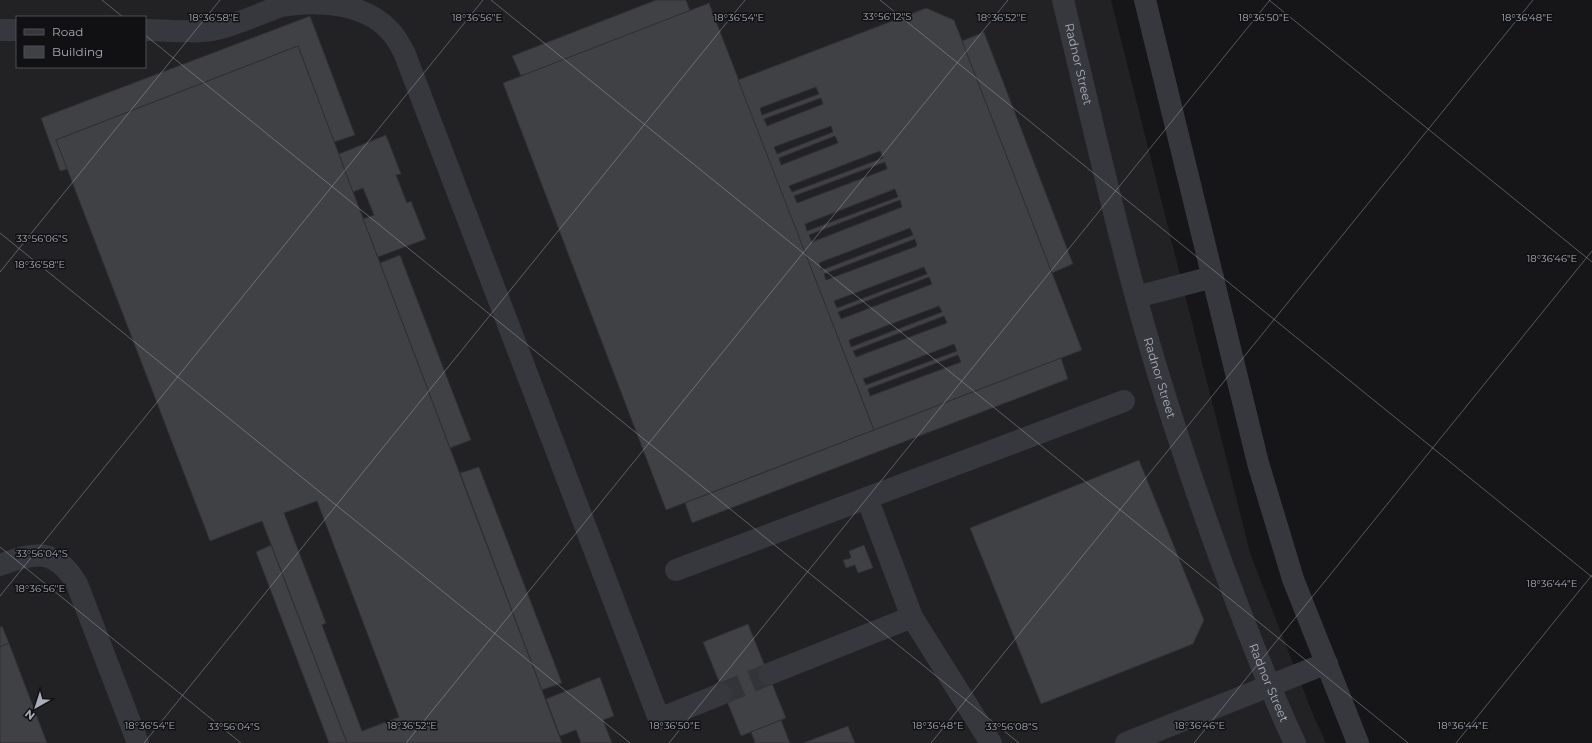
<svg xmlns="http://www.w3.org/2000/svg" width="1592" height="743" viewBox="0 0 1592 743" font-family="Montserrat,sans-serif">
  <rect width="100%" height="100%" fill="#161618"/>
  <!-- built -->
  <path fill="#222225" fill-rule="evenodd" d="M0 0H1111L1250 553 1314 717 1326 743H0ZM17 17H145V67H17Z"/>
  <!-- building -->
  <g fill="#404145" stroke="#303034" fill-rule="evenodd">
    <path d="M656 0H686L690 11 521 76 512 56Z"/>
    <path d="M709 3 874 430 666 510 503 83Z"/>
    <path d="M926 8 954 20 1082 350 874 430 738 80ZM816 87 819 94 762 115 760 108ZM821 98 823 104 767 126 764 119ZM831 126 833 132 777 154 774 147ZM835 136 838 143 781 165 779 158ZM880 151 883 158 792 192 789 186ZM885 162 887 169 797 203 794 196ZM895 189 898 197 807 231 805 224ZM900 200 902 207 812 242 809 235ZM910 228 913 235 822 270 819 263ZM915 239 917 246 826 280 824 274ZM924 267 927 274 837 308 834 301ZM929 277 932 284 841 319 838 312ZM939 306 942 312 851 347 849 340ZM944 316 947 323 856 357 853 351ZM954 344 957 351 866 385 863 379ZM958 355 961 362 870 396 868 389Z"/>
    <path d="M310 16 355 135 334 142 298 46 56 140 68 169 60 171 41 118Z"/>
    <path d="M984 32 1073 264 1052 273 962 41Z"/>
    <path d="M298 46 450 448 562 743H347L262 521 210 541 56 140ZM317 501 399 717 362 731 322 625 326 623 284 513Z"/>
    <path d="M386 135 401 174 396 175 407 203 411 201 426 239 378 257 363 219 374 215 363 188 353 192 339 154Z"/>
    <path d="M400 255 471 440 450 448 380 263Z"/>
    <path d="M1061 358 1068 379 692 523 685 503Z"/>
    <path d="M1139 460 1204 620 1193 644 1041 704 970 528Z"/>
    <path d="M479 467 562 683 542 690 460 473Z"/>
    <path d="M271 545 347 743H329L256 552Z"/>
    <path d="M864 545 873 568 858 573 855 565 846 568 843 560 851 558 849 551Z"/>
    <path d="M748 624 786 718 741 736 703 642Z"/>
    <path d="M2 626 9 643 0 647V627Z"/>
    <path d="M9 643 47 743H0V647Z"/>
    <path d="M600 677 614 716 603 720 612 743H581L576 730 560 736 546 699Z"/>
    <path d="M781 720 790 743H755L751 732Z"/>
    <path d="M848 726 855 743H803Z"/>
  </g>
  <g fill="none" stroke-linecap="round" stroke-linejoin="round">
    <!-- minor-tunnel -->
    <path stroke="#333438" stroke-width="22" stroke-dasharray="22 11" stroke-linecap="butt" d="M721 694 769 674"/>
    <!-- minor -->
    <g stroke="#37383d" stroke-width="22">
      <path id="s1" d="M1063 0C1087 99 1109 199 1136 297 1161 389 1191 479 1224 569 1246 628 1268 686 1295 743"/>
      <path d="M1145 0 1258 463 1293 579 1358 743"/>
      <path d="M0 30H17"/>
      <path d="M145 30C167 30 190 33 212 30 232 27 261 13 281 6 317 0 365 2 391 32 396 37 400 45 404 52L659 719 721 694"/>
      <path d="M1136 297 1213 277"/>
      <path d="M867 498 912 617 991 743"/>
      <path d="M0 565C35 552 55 547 77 584L138 743"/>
      <path d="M676 570 1124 401"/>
      <path d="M769 674 912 617"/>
      <path d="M1126 743 1327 663"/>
    </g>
  </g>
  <!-- ticks -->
  <path fill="none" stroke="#a8adb8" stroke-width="1" stroke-opacity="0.45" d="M102 0 123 17M491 0 1408 743M880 0 1592 577M1269 0 1592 262M145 35 1019 743M0 233 630 743M0 272 220 0M0 547 241 743M0 596 483 0M144 743 745 0M406 743 1008 0M669 743 1270 0M931 743 1533 0M1194 743 1592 251M1456 743 1592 575"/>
  <g text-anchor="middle" stroke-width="3" stroke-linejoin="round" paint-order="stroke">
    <!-- street labels -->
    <g font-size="12" fill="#a8adb8" stroke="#111113">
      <text dy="4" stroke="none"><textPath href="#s1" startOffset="66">Radnor Street</textPath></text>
      <text dy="4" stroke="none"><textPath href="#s1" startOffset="390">Radnor Street</textPath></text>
      <text dy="4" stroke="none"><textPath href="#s1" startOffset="714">Radnor Street</textPath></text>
    </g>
  </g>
  <g font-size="10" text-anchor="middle" fill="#a8adb8" stroke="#111113" stroke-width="3" stroke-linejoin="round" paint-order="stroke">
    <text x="887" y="20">33°56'12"S</text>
    <text x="214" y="21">18°36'58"E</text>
    <text x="477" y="21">18°36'56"E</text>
    <text x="739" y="21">18°36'54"E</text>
    <text x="1002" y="21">18°36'52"E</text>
    <text x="1264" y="21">18°36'50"E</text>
    <text x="1527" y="21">18°36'48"E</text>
    <text x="42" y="242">33°56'06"S</text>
    <text x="1552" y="262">18°36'46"E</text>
    <text x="40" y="268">18°36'58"E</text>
    <text x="42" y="557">33°56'04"S</text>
    <text x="1552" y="587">18°36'44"E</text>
    <text x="40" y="592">18°36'56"E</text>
    <text x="150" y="729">18°36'54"E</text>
    <text x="412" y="729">18°36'52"E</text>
    <text x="675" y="729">18°36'50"E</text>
    <text x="938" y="729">18°36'48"E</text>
    <text x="1200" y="729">18°36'46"E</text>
    <text x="1463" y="729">18°36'44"E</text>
    <text x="234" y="730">33°56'04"S</text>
    <text x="1012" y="730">33°56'08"S</text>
  </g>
  <!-- legend -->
  <rect x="16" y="16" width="130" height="52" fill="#111113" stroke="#4d4f55"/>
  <rect x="24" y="29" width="20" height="6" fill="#37383d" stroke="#4d4f55"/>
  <text x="52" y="36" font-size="12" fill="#a8adb8">Road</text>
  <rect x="24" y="46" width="20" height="12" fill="#404145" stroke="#4d4f55"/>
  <text x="52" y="56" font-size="12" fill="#a8adb8">Building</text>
  <!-- north arrow -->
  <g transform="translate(36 707) rotate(219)" stroke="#111113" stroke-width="3" paint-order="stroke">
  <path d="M0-3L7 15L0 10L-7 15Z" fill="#a8adb8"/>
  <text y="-6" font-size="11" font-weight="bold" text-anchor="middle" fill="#a8adb8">N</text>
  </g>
</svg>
